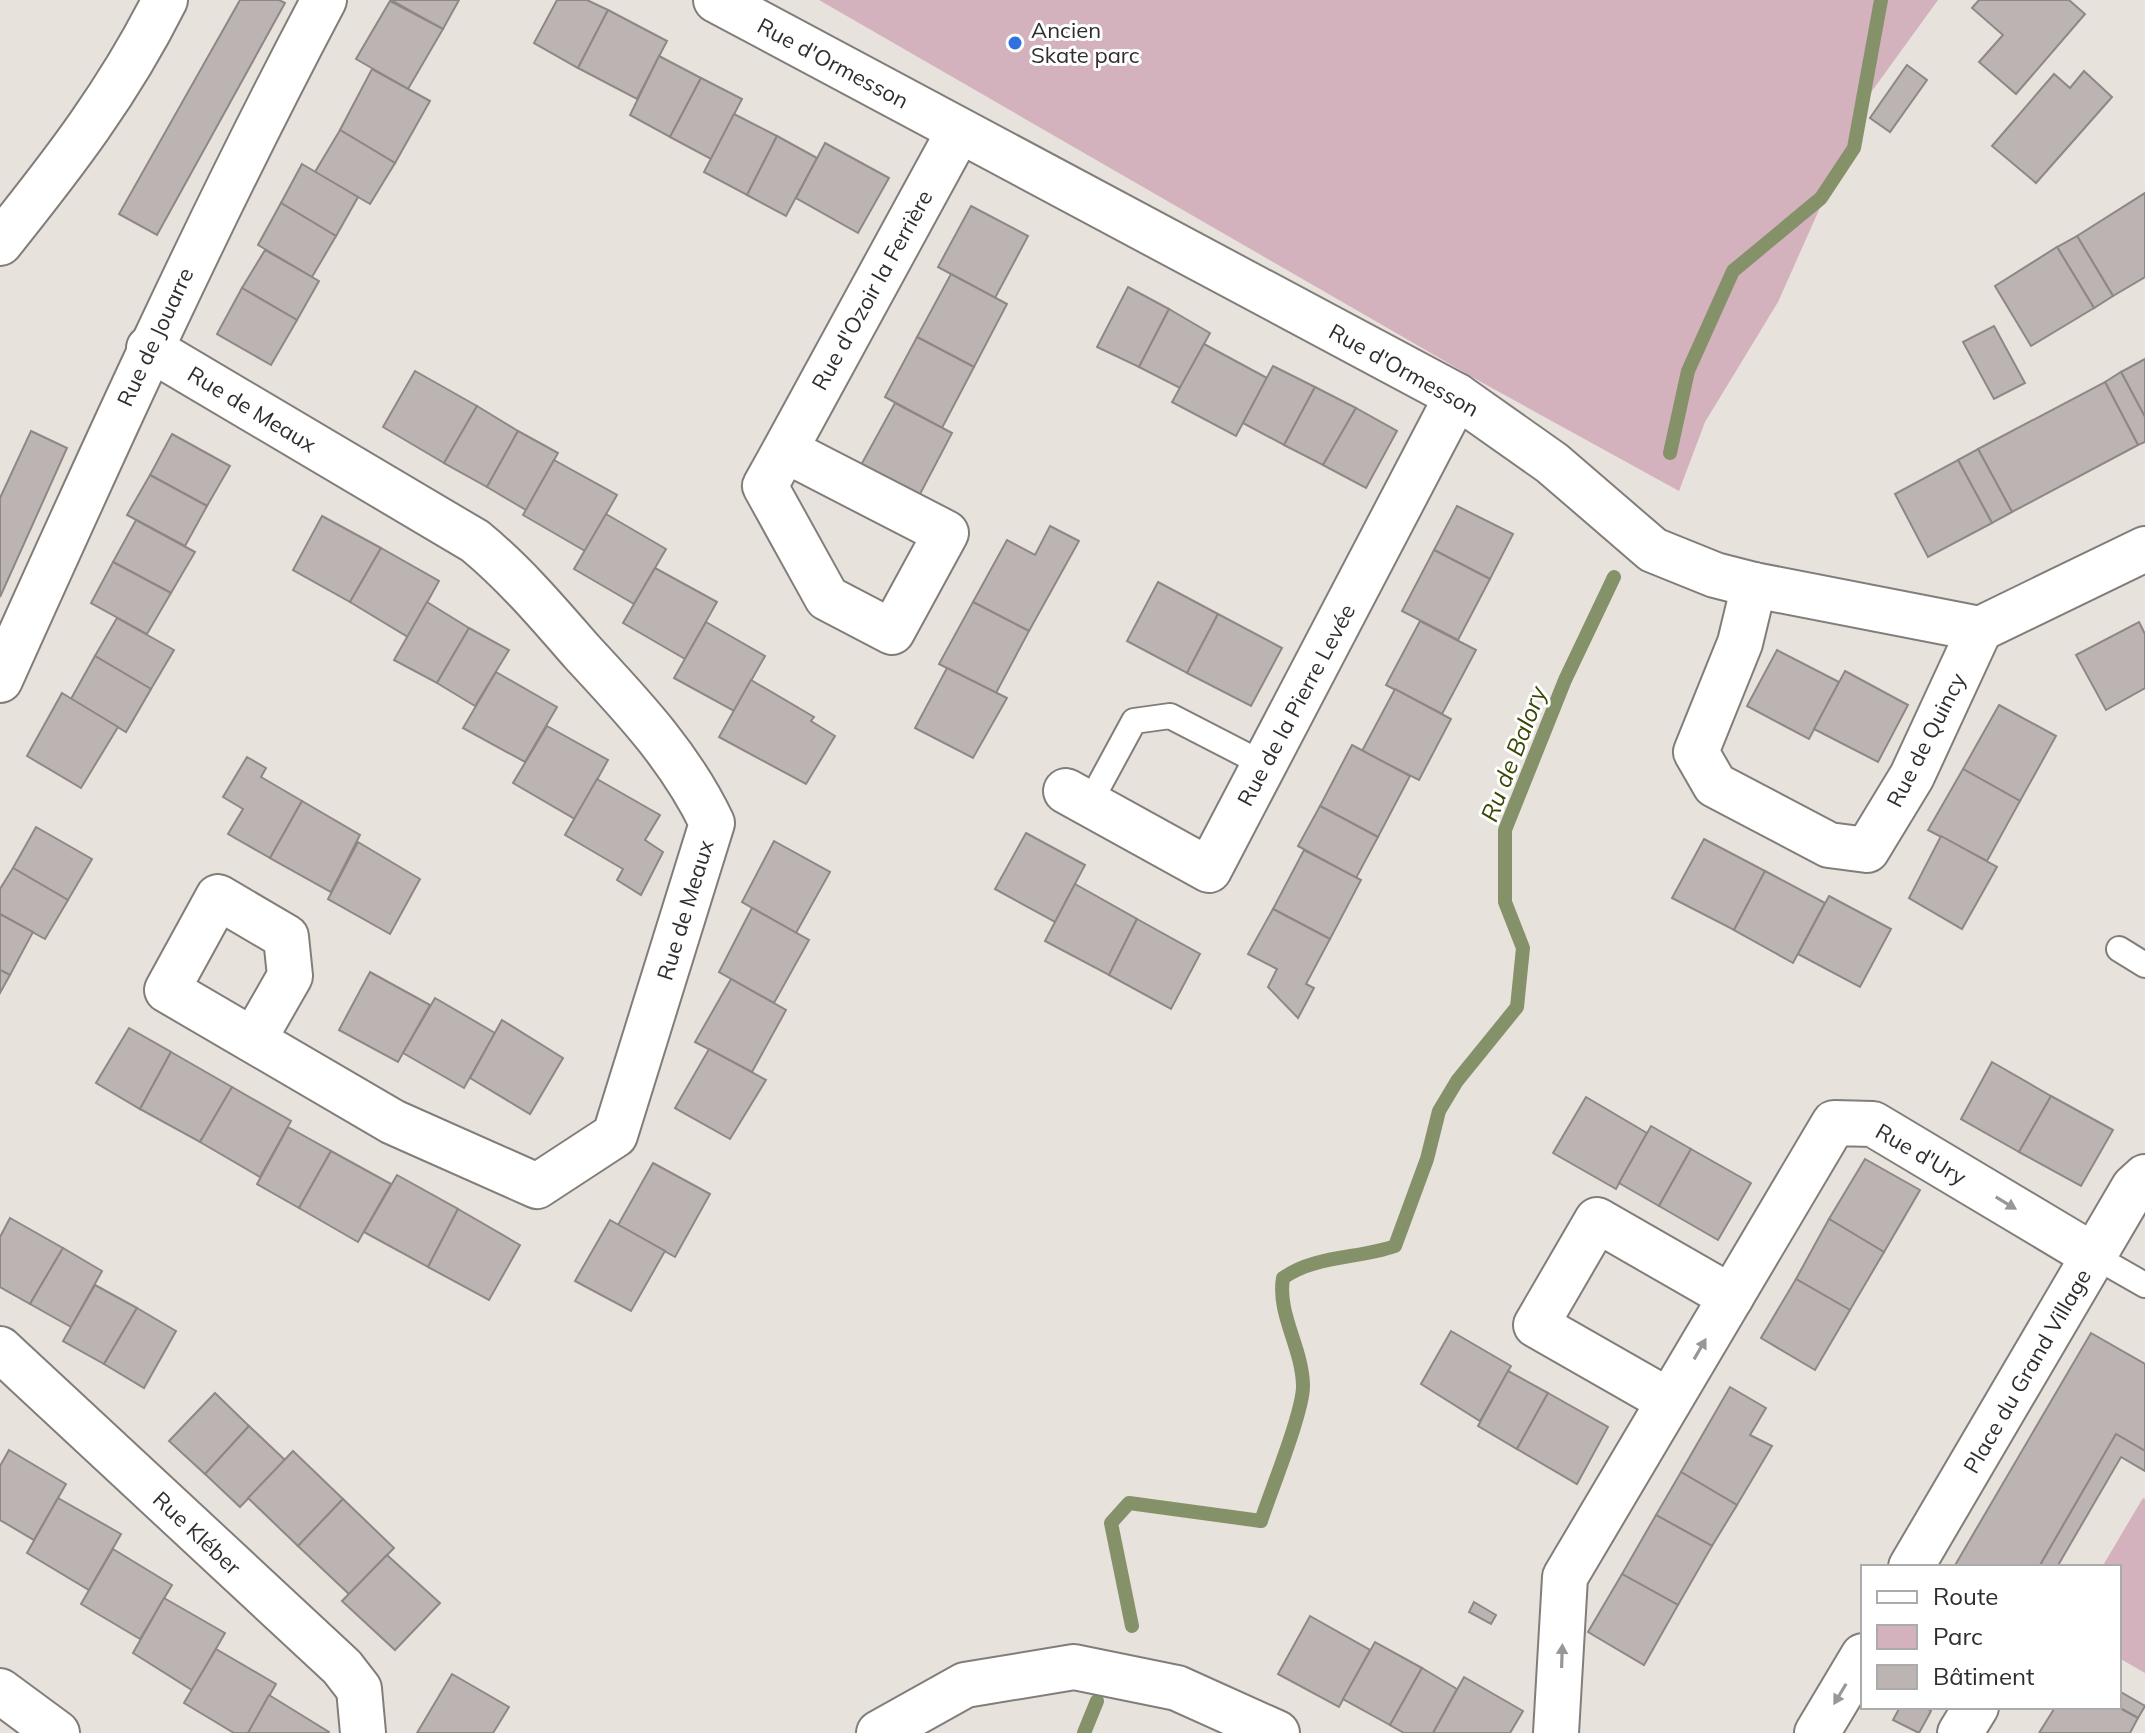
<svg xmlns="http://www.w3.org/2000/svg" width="2145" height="1733" viewBox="0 0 2145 1733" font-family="Mulish,sans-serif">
  <rect width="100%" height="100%" fill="#e8e2dd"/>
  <!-- green -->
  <g fill="#d3b2bd">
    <path d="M819 0H1938L1872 91 1778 302 1705 422 1679 491 1481 382Z"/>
    <path d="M2143 1498 2145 1499V1673L2119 1658V1567H2102Z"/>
  </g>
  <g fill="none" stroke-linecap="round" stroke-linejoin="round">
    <!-- stream -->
    <g stroke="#859269" stroke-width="14">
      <path d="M1670 453 1688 371 1733 271 1821 198 1854 148 1881 0"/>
      <path d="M1132 1626 1111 1523 1129 1503 1261 1521C1270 1493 1304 1410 1303 1385 1302 1347 1277 1314 1283 1278 1315 1255 1358 1259 1395 1246L1427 1159 1439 1111 1457 1081 1517 1007 1523 948 1505 902V830L1565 680 1614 577"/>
      <path d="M1084 1733 1097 1701"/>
    </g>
  </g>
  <!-- building -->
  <g fill="#bcb4b2" stroke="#8f8786" stroke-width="2">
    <path d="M240 0H279L285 3 157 235 119 214Z"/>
    <path d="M391 0H459L443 29Z"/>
    <path d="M557 0H587L608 10 578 68 534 43Z"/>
    <path d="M1979 0H2069L2085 14 2016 94 1979 62 2003 35 1972 8Z"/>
    <path d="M390 1 443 29 408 89 356 59Z"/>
    <path d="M608 10 667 41 637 99 578 68Z"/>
    <path d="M659 56 701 78 670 137 630 115Z"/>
    <path d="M1907 65 1927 80 1890 132 1870 118Z"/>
    <path d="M372 69 430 101 395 163 340 130Z"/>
    <path d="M2084 71 2112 97 2036 183 1992 146 2054 74 2070 88Z"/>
    <path d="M701 78 742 99 711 159 670 137Z"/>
    <path d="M734 114 777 136 747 195 704 172Z"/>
    <path d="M340 130 395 163 370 204 315 172Z"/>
    <path d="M777 136 817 158 786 216 747 195Z"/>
    <path d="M825 143 889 178 858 233 796 198Z"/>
    <path d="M302 164 358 197 336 236 281 203Z"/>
    <path d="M2145 193V277L2113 296 2077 236Z"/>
    <path d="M281 203 336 236 312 277 258 245Z"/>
    <path d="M971 206 1028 236 995 298 938 267Z"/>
    <path d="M2077 236 2113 296 2094 308 2057 247Z"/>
    <path d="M2057 247 2094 308 2031 346 1995 286Z"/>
    <path d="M265 250 319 281 297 320 242 288Z"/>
    <path d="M951 274 1007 304 974 367 917 337Z"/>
    <path d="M1128 287 1169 309 1139 367 1097 347Z"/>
    <path d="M242 288 297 320 271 365 217 334Z"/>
    <path d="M1169 309 1210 333 1180 388 1139 367Z"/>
    <path d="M1994 326 2025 383 1994 399 1963 342Z"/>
    <path d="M917 337 974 367 942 428 885 397Z"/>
    <path d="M1204 344 1267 378 1236 436 1172 402Z"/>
    <path d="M2145 359V417L2121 372Z"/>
    <path d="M1273 366 1315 387 1284 445 1243 423Z"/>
    <path d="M415 371 477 406 444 463 383 427Z"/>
    <path d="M2121 372 2145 417V442L2138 445 2105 382Z"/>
    <path d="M2105 382 2138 445 2012 512 1978 449Z"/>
    <path d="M1315 387 1356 408 1323 465 1284 445Z"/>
    <path d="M895 403 952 433 919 496 861 465Z"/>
    <path d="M477 406 518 431 487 487 444 463Z"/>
    <path d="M1356 408 1397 431 1366 488 1323 465Z"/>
    <path d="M31 431 67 448 0 597V498Z"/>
    <path d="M518 431 558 453 526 510 487 487Z"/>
    <path d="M172 434 230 466 207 506 150 475Z"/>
    <path d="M1978 449 2012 512 1992 523 1958 460Z"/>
    <path d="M554 460 617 495 585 551 523 515Z"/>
    <path d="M1958 460 1992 523 1928 557 1895 494Z"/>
    <path d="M150 475 207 506 185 546 127 515Z"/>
    <path d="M1457 506 1513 534 1490 579 1434 550Z"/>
    <path d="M606 514 666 549 634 604 574 569Z"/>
    <path d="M322 516 381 548 350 602 293 570Z"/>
    <path d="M136 520 195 552 171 593 113 562Z"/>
    <path d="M1050 526 1079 541 1029 631 973 602 1007 540 1035 555Z"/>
    <path d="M381 548 439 581 408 637 350 602Z"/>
    <path d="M1434 550 1490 579 1458 640 1402 611Z"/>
    <path d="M113 562 171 593 147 634 91 603Z"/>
    <path d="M655 568 717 602 685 659 623 623Z"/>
    <path d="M1158 582 1218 614 1187 673 1127 641Z"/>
    <path d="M427 602 469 628 437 683 394 660Z"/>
    <path d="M973 602 1029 631 996 693 939 664Z"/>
    <path d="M1218 614 1282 648 1251 706 1187 673Z"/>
    <path d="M117 618 174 650 151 689 95 656Z"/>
    <path d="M1420 621 1476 650 1442 714 1386 685Z"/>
    <path d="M706 622 765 656 734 711 674 678Z"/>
    <path d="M2139 622 2145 634V688L2106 710 2076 655Z"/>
    <path d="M469 628 509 650 475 706 437 683Z"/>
    <path d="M1777 650 1839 682 1809 739 1747 706Z"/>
    <path d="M95 656 151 689 126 732 71 699Z"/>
    <path d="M947 668 1007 698 973 758 915 728Z"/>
    <path d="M1845 671 1908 705 1878 762 1814 729Z"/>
    <path d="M496 672 557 707 525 762 463 728Z"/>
    <path d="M751 680 814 717 811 721 835 736 806 784 719 737Z"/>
    <path d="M1395 689 1451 719 1419 780 1362 751Z"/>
    <path d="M62 693 118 727 81 788 27 756Z"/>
    <path d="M1999 705 2056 736 2020 801 1963 769Z"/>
    <path d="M547 726 608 760 575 819 513 783Z"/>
    <path d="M1352 745 1410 776 1378 837 1320 806Z"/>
    <path d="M247 757 266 768 261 777 302 801 270 858 228 834 243 809 223 797Z"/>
    <path d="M1963 769 2020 801 1987 861 1928 830Z"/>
    <path d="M597 779 660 815 645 840 663 852 641 895 617 880 623 869 565 835Z"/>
    <path d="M302 801 360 835 331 892 270 858Z"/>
    <path d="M1320 806 1378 837 1356 878 1298 846Z"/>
    <path d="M36 827 92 859 68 900 13 868Z"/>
    <path d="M1026 833 1085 865 1055 922 995 889Z"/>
    <path d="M1941 836 1997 867 1962 929 1909 898Z"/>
    <path d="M1704 839 1765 871 1734 930 1672 898Z"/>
    <path d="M774 841 830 872 796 933 742 902Z"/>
    <path d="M358 842 420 879 390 934 328 899Z"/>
    <path d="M1304 850 1361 880 1330 939 1273 909Z"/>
    <path d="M13 868 68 900 45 939 0 914V889Z"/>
    <path d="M1765 871 1825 903 1793 963 1734 930Z"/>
    <path d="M1075 884 1137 919 1109 975 1045 941Z"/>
    <path d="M1829 896 1891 929 1860 987 1798 954Z"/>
    <path d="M752 908 809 940 774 1003 719 972Z"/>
    <path d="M1273 909 1330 939 1306 984 1314 988 1298 1018 1268 987 1277 969 1248 954Z"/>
    <path d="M0 914 33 932 10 975 0 970Z"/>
    <path d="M1137 919 1200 954 1171 1009 1109 975Z"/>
    <path d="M0 970 10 975 0 993Z"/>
    <path d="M370 972 430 1005 398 1062 339 1030Z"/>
    <path d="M731 979 786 1010 752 1072 695 1042Z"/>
    <path d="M435 998 495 1033 464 1088 403 1053Z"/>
    <path d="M502 1020 563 1058 530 1114 470 1078Z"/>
    <path d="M129 1028 171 1052 140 1109 96 1083Z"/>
    <path d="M709 1049 766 1080 730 1139 675 1108Z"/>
    <path d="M171 1052 232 1087 200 1142 140 1109Z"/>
    <path d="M1992 1062 2051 1096 2019 1152 1961 1119Z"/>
    <path d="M232 1087 291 1121 260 1177 200 1142Z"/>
    <path d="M2051 1096 2113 1130 2081 1186 2019 1152Z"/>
    <path d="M1586 1097 1647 1133 1616 1189 1553 1153Z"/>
    <path d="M1651 1126 1691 1149 1659 1206 1619 1183Z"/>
    <path d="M288 1127 331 1151 299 1208 257 1184Z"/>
    <path d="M1691 1149 1751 1183 1718 1240 1659 1206Z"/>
    <path d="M331 1151 391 1184 358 1242 299 1208Z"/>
    <path d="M1865 1159 1920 1190 1884 1252 1829 1219Z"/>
    <path d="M653 1163 710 1194 675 1257 618 1225Z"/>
    <path d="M397 1175 458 1209 428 1267 364 1232Z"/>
    <path d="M458 1209 520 1245 489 1300 428 1267Z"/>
    <path d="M10 1218 63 1248 30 1304 0 1287V1237Z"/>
    <path d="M1829 1219 1884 1252 1850 1310 1796 1279Z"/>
    <path d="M610 1220 665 1251 631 1311 575 1281Z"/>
    <path d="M63 1248 102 1271 71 1327 30 1304Z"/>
    <path d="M1796 1279 1850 1310 1815 1370 1761 1338Z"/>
    <path d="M95 1285 137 1308 104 1364 63 1341Z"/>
    <path d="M137 1308 176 1331 144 1388 104 1364Z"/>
    <path d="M1451 1331 1511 1366 1480 1421 1421 1384Z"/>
    <path d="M2091 1333 2145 1364V1451L2116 1434 2039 1567H1954Z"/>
    <path d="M1508 1371 1548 1393 1517 1449 1478 1426Z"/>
    <path d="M1730 1387 1766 1408 1750 1435 1772 1446 1737 1505 1681 1472Z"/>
    <path d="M215 1393 249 1426 205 1474 169 1441Z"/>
    <path d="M1548 1393 1608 1427 1577 1484 1517 1449Z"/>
    <path d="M249 1426 285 1460 240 1507 205 1474Z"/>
    <path d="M2116 1434 2145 1451V1471L2121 1457 2057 1567H2039Z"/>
    <path d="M9 1450 66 1484 34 1540 0 1520V1466Z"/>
    <path d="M293 1451 343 1499 298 1546 248 1498Z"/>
    <path d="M1681 1472 1737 1505 1712 1546 1656 1515Z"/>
    <path d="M58 1498 121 1534 89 1590 27 1553Z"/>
    <path d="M343 1499 394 1548 349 1594 298 1546Z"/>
    <path d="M1656 1515 1712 1546 1678 1605 1622 1574Z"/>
    <path d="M113 1549 172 1585 140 1639 81 1604Z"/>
    <path d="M387 1555 440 1603 395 1650 342 1601Z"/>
    <path d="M1622 1574 1678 1605 1644 1665 1588 1632Z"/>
    <path d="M164 1598 225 1633 192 1690 133 1653Z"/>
    <path d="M1474 1602 1496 1615 1491 1624 1469 1612Z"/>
    <path d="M1310 1616 1370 1650 1339 1707 1278 1674Z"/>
    <path d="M1375 1642 1422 1668 1390 1725 1343 1699Z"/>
    <path d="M216 1649 276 1684 248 1733H234L184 1703Z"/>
    <path d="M1422 1668 1457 1689 1433 1733H1404L1390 1725Z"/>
    <path d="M452 1674 509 1707 493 1733H417Z"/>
    <path d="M1464 1677 1523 1711 1510 1733H1433Z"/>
    <path d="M2119 1691 2145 1706 2138 1718 2118 1707Z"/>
    <path d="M269 1695 329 1732V1733H248Z"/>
    <path d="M1900 1707H1925L1931 1711 1919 1733 1893 1720Z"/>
    <path d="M2051 1707H2118L2138 1718 2130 1733H2039L2054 1709Z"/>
  </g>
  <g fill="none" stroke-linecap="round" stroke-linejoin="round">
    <defs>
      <g id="lane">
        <path d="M1089 804 1134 721 1170 716 1265 765"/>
        <path d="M2119 949 2145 965"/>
        <path d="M2094 1256 2145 1285"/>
      </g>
      <g id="street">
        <path d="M716 0 1457 396 1552 463 1653 550 1715 575 1754 585 1980 629 2145 549"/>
        <path d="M0 243C64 163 119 92 165 0"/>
        <path d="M149 348 475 541C515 574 548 613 582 652 632 706 680 756 712 823L615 1135 537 1186 393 1122 167 990 218 897 286 937 290 976 254 1039"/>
        <path d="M785 450 765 486 827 598 892 632 946 533 785 450 959 131"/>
        <path d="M1754 585 1740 643 1696 752 1715 785 1829 845 1867 850 1912 776 1980 629"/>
        <path d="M0 680C103 451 206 223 324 0"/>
        <path d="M1066 791 1209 870 1457 396"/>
        <path d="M0 1349 342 1667 359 1689 363 1733"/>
        <path d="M1669 1401 1536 1325 1597 1220 1731 1297"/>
        <path d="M1911 1567 2134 1187 2145 1177"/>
        <path d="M0 1691 57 1733"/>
        <path d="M879 1733 965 1685 1074 1667 1177 1688 1277 1733"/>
        <path d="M1556 1733 1565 1577 1834 1123 1873 1124 2094 1256"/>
        <path d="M1817 1733 1863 1656"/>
        <path d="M1960 1733 1976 1707"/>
      </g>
    </defs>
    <!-- lane casing -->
    <use href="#lane" stroke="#837d79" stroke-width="28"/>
    <!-- street casing -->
    <use href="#street" stroke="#837d79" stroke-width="48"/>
    <!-- lane -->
    <use href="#lane" stroke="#fff" stroke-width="24"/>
    <!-- street -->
    <use href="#street" stroke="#fff" stroke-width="44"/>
  </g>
  <!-- one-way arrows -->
  <defs><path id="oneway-solid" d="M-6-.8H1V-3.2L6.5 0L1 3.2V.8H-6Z" transform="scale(2)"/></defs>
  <g fill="#989696">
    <use href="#oneway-solid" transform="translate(2006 1203) rotate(31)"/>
    <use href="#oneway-solid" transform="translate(1700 1349) rotate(-60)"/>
    <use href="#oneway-solid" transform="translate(1562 1656) rotate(-88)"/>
    <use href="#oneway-solid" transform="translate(1840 1694) rotate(121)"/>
  </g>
  <!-- markers -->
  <circle fill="#3171df" stroke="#fff" stroke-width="3" cx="1015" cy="43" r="8"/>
  <g text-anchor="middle" stroke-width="6" stroke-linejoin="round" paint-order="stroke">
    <!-- poi labels -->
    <g font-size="22" fill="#302e2c" stroke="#fff" text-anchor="start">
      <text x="1031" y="38">Ancien<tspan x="1031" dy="25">Skate parc</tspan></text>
    </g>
    <!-- street labels -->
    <g font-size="22" fill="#302e2c" stroke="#fff">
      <text transform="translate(833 63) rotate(28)" y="8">Rue d'Ormesson</text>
      <text transform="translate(872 290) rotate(-61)" y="8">Rue d'Ozoir la Ferrière</text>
      <text transform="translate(155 337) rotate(-65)" y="8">Rue de Jouarre</text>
      <text transform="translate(1404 370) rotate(29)" y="8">Rue d'Ormesson</text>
      <text transform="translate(252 409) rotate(31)" y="8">Rue de Meaux</text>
      <text transform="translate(1296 705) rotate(-62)" y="8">Rue de la Pierre Levée</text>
      <text transform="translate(1926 740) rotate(-63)" y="8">Rue de Quincy</text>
      <text transform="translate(685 910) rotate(-73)" y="8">Rue de Meaux</text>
      <text transform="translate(1921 1154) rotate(30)" y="8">Rue d'Ury</text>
      <text transform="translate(2027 1371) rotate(-60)" y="8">Place du Grand Village</text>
      <text transform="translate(197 1533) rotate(43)" y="8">Rue Kléber</text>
    </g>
    <!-- water labels -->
    <g font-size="24" font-style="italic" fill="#374700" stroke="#fff">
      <text transform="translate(1514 754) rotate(-69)" y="8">Ru de Balory</text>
    </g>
  </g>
  <!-- legend -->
  <rect x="1861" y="1565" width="260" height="144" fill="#ffffff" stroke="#acabab" stroke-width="2"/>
  <rect x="1877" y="1591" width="40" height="12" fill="#ffffff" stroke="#acabab" stroke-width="2"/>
  <text x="1933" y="1605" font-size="24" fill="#302e2c">Route</text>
  <rect x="1877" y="1625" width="40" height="24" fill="#d3b2bd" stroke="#acabab" stroke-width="2"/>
  <text x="1933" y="1645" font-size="24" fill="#302e2c">Parc</text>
  <rect x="1877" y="1665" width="40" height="24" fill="#bcb4b2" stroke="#acabab" stroke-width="2"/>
  <text x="1933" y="1685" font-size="24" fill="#302e2c">Bâtiment</text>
</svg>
